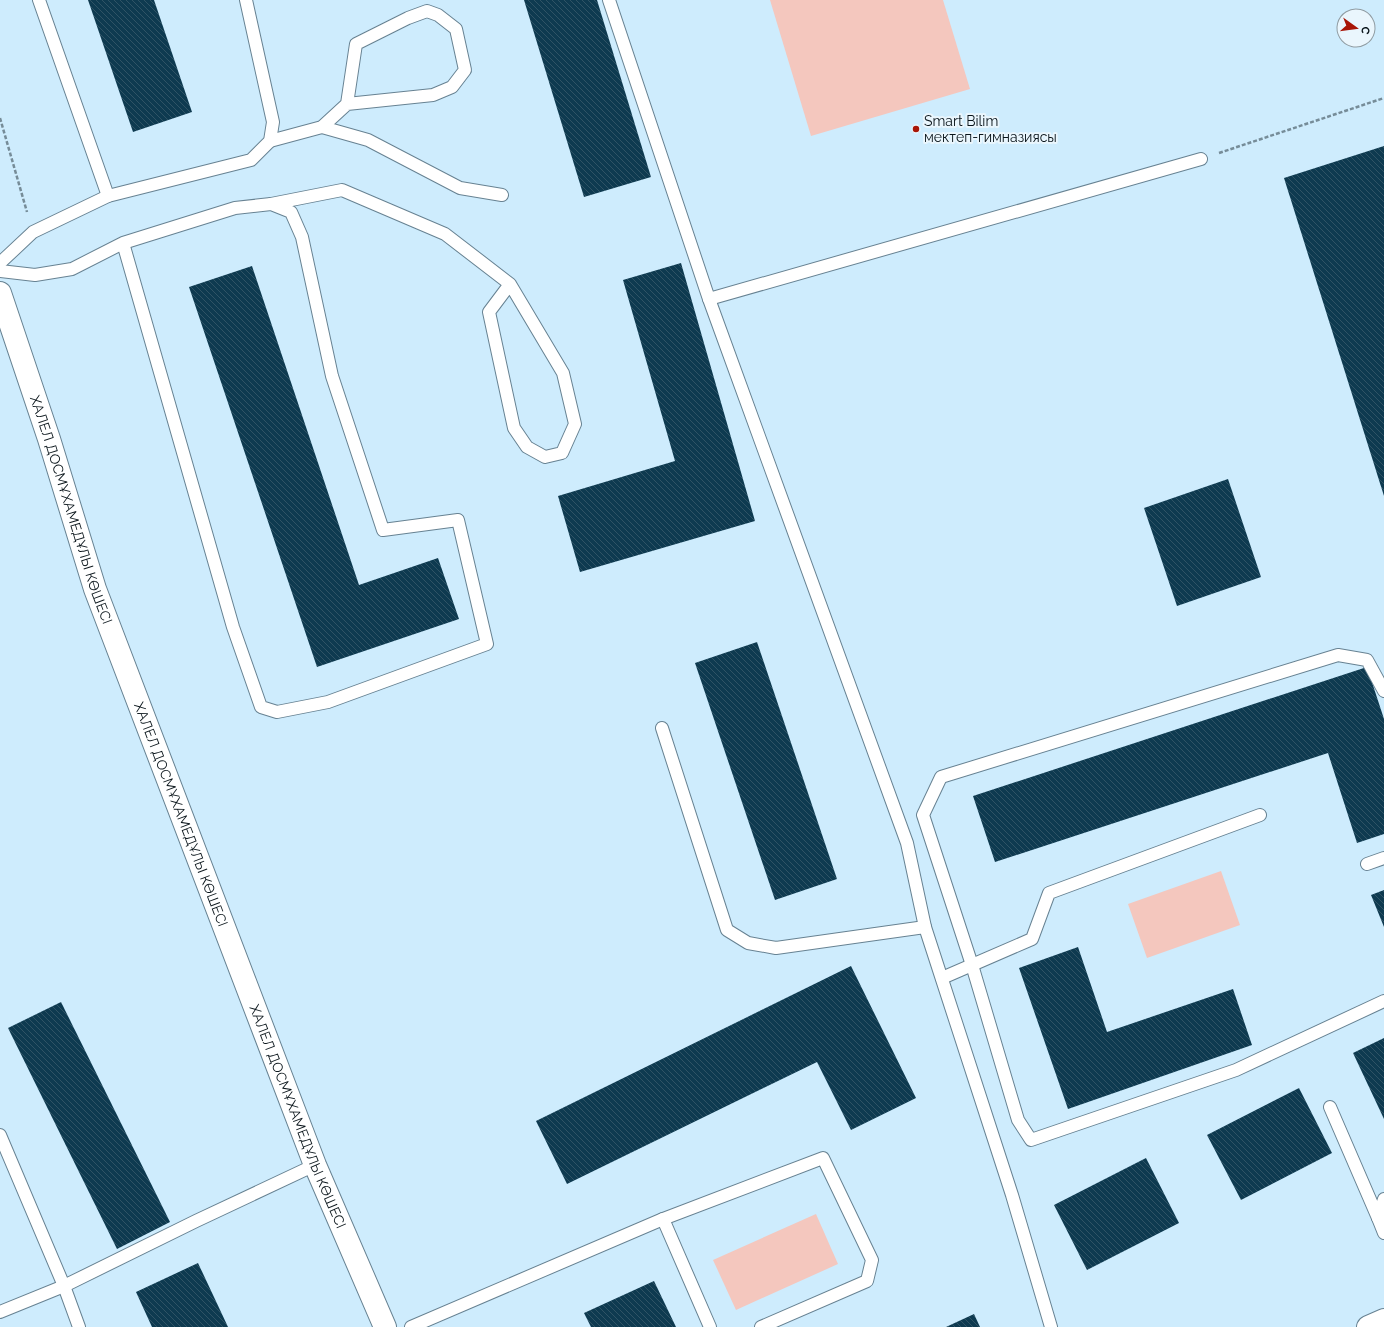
<svg xmlns="http://www.w3.org/2000/svg" width="1384" height="1327" viewBox="0 0 1384 1327" font-family="Raleway,sans-serif">
  <defs>
    <pattern id="building-back-hatch" width="6" height="6" patternUnits="userSpaceOnUse"><rect width="6" height="6" fill="#0e3a50"/><path d="M-1 5l2 2M0 0l6 6M5-1l2 2" fill="none" stroke="#2f5365"/></pattern>
  </defs>
  <rect width="100%" height="100%" fill="#ceecfd"/>
  <!-- park -->
  <g fill="#f4c7be">
    <path d="M770 0H943L970 89 811 136Z"/>
    <path d="M1221 871 1240 925 1147 958 1128 904Z"/>
    <path d="M816 1214 838 1264 736 1310 713 1260Z"/>
  </g>
  <!-- building -->
  <g fill="url(#building-back-hatch)">
    <path d="M88 0H154L192 112 133 132Z"/>
    <path d="M524 0H597L651 177 584 197Z"/>
    <path d="M1384 146V496L1284 178Z"/>
    <path d="M681 263 755 521 580 572 558 496 675 461 623 280Z"/>
    <path d="M252 266 359 585 438 558 459 619 317 667 189 287Z"/>
    <path d="M1228 479 1261 577 1177 606 1144 508Z"/>
    <path d="M757 642 837 879 775 900 695 663Z"/>
    <path d="M1367 667 1384 719V834L1357 843 1328 753 995 862 973 796Z"/>
    <path d="M1384 890V927L1371 895Z"/>
    <path d="M1078 947 1107 1032 1233 989 1252 1045 1068 1109 1019 968Z"/>
    <path d="M851 966 916 1098 851 1130 817 1062 567 1184 536 1121Z"/>
    <path d="M61 1002 170 1222 117 1249 8 1028Z"/>
    <path d="M1384 1038V1119L1353 1053Z"/>
    <path d="M1299 1088 1332 1153 1241 1200 1207 1135Z"/>
    <path d="M1146 1158 1179 1223 1087 1270 1054 1205Z"/>
    <path d="M198 1263 228 1327H152L136 1292Z"/>
    <path d="M654 1281 676 1327H591L584 1313Z"/>
    <path d="M974 1314 980 1327H946Z"/>
  </g>
  <g fill="none" stroke-linecap="round" stroke-linejoin="round">
    <defs>
      <g id="service">
        <path d="M39 0 108 196"/>
        <path d="M609 0 709 299"/>
        <path d="M322 127 368 140 460 188 502 195"/>
        <path d="M270 141 322 127 347 104 433 95 452 87 465 70 456 29 438 15 427 11 408 18 356 44 347 104"/>
        <path d="M271 204 342 190 445 234 510 284 563 373 575 424 562 453 545 457 527 447 514 428 489 312 510 284"/>
        <path d="M0 263 33 232 108 196 251 160 270 141 273 122 246 0"/>
        <path d="M0 271 35 275 72 269 123 243 235 208 271 204 291 212 302 237 332 376 383 530 458 520 487 644 328 702 277 712 261 707 233 627 123 243"/>
        <path d="M1384 691 1367 660 1338 655 941 777 923 815 972 965 1018 1120 1031 1140 1236 1070 1384 1001"/>
        <path d="M662 728 727 930 748 943 776 948 925 927"/>
        <path d="M1367 864 1384 858"/>
        <path d="M942 978 1032 939 1049 893 1260 815"/>
        <path d="M1330 1107 1378 1218"/>
        <path d="M0 1135 64 1286 79 1327"/>
        <path d="M1384 1199 1378 1218 1384 1233"/>
        <path d="M663 1219 710 1327"/>
        <path d="M0 1312 64 1286 196 1221 315 1165"/>
        <path d="M411 1327 663 1219 823 1158 872 1260 867 1281 761 1327"/>
        <path d="M1051 1327 1012 1195 925 927 907 843 709 299 1201 159"/>
      </g>
      <g id="tertiary">
        <path id="s1" d="M0 293 49 439 95 589 315 1165 385 1327"/>
        <path d="M1368 1327 1384 1320"/>
      </g>
    </defs>
    <!-- service casing -->
    <use href="#service" stroke="#678292" stroke-width="14"/>
    <!-- tertiary casing -->
    <use href="#tertiary" stroke="#678292" stroke-width="24"/>
    <!-- path -->
    <g stroke="#768c98" stroke-width="2.5" stroke-dasharray="4 2" stroke-linecap="butt">
      <path d="M0 118 27 212"/>
      <path d="M1219 153 1384 98"/>
    </g>
    <!-- service -->
    <use href="#service" stroke="#fff" stroke-width="12"/>
    <!-- tertiary -->
    <use href="#tertiary" stroke="#fff" stroke-width="22"/>
  </g>
  <!-- markers -->
  <circle fill="#a81507" stroke="#eaf6fd" stroke-width="1.5" cx="916" cy="129" r="4"/>
  <g text-anchor="middle" stroke-width="4" stroke-linejoin="round" paint-order="stroke">
    <!-- poi labels -->
    <g font-size="14" fill="#09141a" stroke="#eaf6fd" text-anchor="start">
      <text x="924" y="126">Smart Bilim<tspan x="924" dy="16">мектеп-гимназиясы</tspan></text>
    </g>
    <!-- street labels -->
    <g font-size="14" fill="#09141a" stroke="#eaf6fd">
      <text dy="5" stroke="none"><textPath href="#s1" startOffset="228">ХАЛЕЛ ДОСМҰХАМЕДҰЛЫ КӨШЕСІ</textPath></text>
      <text dy="5" stroke="none"><textPath href="#s1" startOffset="552">ХАЛЕЛ ДОСМҰХАМЕДҰЛЫ КӨШЕСІ</textPath></text>
      <text dy="5" stroke="none"><textPath href="#s1" startOffset="876">ХАЛЕЛ ДОСМҰХАМЕДҰЛЫ КӨШЕСІ</textPath></text>
    </g>
  </g>
  <!-- north arrow -->
  <g transform="translate(1356 28) rotate(104)"><circle r="19" fill="#eaf6fd" stroke="#909ca2"/>
  <path d="M0-3L7 15L0 10L-7 15Z" fill="#a81507"/>
  <text y="-6" font-size="11" font-weight="bold" text-anchor="middle" fill="#09141a">С</text>
  </g>
</svg>
